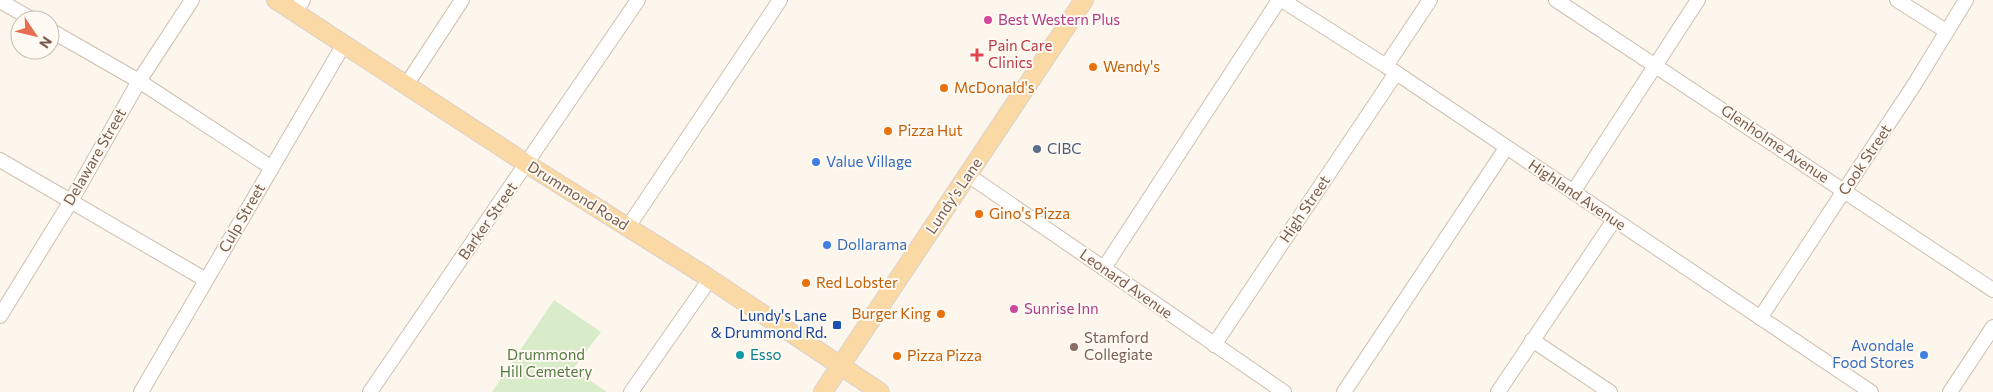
<svg xmlns="http://www.w3.org/2000/svg" width="1993" height="392" viewBox="0 0 1993 392" font-family="Commissioner,sans-serif">
  <rect width="100%" height="100%" fill="#fdf6ec"/>
  <!-- green -->
  <path fill="#d8ecc9" d="M554 300 601 332 573 369 607 392H492Z"/>
  <g fill="none" stroke-linecap="round" stroke-linejoin="round">
    <defs>
      <g id="minor">
        <path d="M1282 0 1386 66 1871 392"/>
        <path d="M1556 0 1993 290"/>
        <path d="M1897 0 1946 31"/>
        <path d="M0 1 33 20"/>
        <path d="M295 12 303 0"/>
        <path d="M50 30 139 81 272 168"/>
        <path d="M1386 66 1430 0"/>
        <path d="M407 84 462 0"/>
        <path d="M0 160 206 280"/>
        <path d="M968 175 1284 392"/>
        <path d="M1573 192 1698 0"/>
        <path d="M628 227 780 0"/>
        <path d="M1104 268 1279 0"/>
        <path d="M0 316 71 201 139 81 192 0"/>
        <path d="M1760 318 1916 82 1966 0"/>
        <path d="M1532 340 1610 392"/>
        <path d="M1214 345 1396 73"/>
        <path d="M141 392 344 44"/>
        <path d="M370 392 638 0"/>
        <path d="M631 392 710 279"/>
        <path d="M1344 392 1506 148"/>
        <path d="M1498 392 1614 220"/>
        <path d="M1950 392 1993 327"/>
      </g>
      <g id="major">
        <path d="M276 0 527 164 704 275 880 392"/>
        <path d="M823 392 1084 0"/>
      </g>
    </defs>
    <!-- minor casing -->
    <use href="#minor" stroke="#d1beb0" stroke-width="16"/>
    <!-- major casing -->
    <use href="#major" stroke="#dad1cd" stroke-width="20"/>
    <!-- minor -->
    <use href="#minor" stroke="#fff" stroke-width="14"/>
    <!-- major -->
    <use href="#major" stroke="#fbd9a5" stroke-width="18"/>
  </g>
  <!-- markers -->
  <g fill="#d1479c" stroke="#fffaf3" stroke-width="2">
    <circle cx="988" cy="20" r="5"/>
    <circle cx="1014" cy="309" r="5"/>
  </g>
  <path fill="#e0444e" stroke="#fffaf3" stroke-width="2" d="M974.5 47.5h5v5h5v5h-5v5h-5v-5h-5v-5h5z"/>
  <g fill="#e8710a" stroke="#fffaf3" stroke-width="2">
    <circle cx="1093" cy="67" r="5"/>
    <circle cx="944" cy="88" r="5"/>
    <circle cx="888" cy="131" r="5"/>
    <circle cx="979" cy="214" r="5"/>
    <circle cx="806" cy="283" r="5"/>
    <circle cx="941" cy="314" r="5"/>
    <circle cx="897" cy="356" r="5"/>
  </g>
  <circle fill="#5c6f8a" stroke="#fffaf3" stroke-width="2" cx="1037" cy="149" r="5"/>
  <g fill="#3f7fe0" stroke="#fffaf3" stroke-width="2">
    <circle cx="816" cy="162" r="5"/>
    <circle cx="827" cy="245" r="5"/>
    <circle cx="1924" cy="355" r="5"/>
  </g>
  <rect fill="#1a4fb4" stroke="#fffaf3" stroke-width="2" x="832" y="320" width="10" height="10" rx="2.5"/>
  <circle fill="#8d6e63" stroke="#fffaf3" stroke-width="2" cx="1074" cy="347" r="5"/>
  <circle fill="#0f9aa8" stroke="#fffaf3" stroke-width="2" cx="740" cy="355" r="5"/>
  <g text-anchor="middle" stroke-width="4" stroke-linejoin="round" paint-order="stroke">
    <!-- hotel labels -->
    <g font-size="15" fill="#b23c85" stroke="#fffaf3" text-anchor="start">
      <text x="998" y="25">Best Western Plus</text>
      <text x="1024" y="314">Sunrise Inn</text>
    </g>
    <!-- health labels -->
    <g font-size="15" fill="#be3a42" stroke="#fffaf3" text-anchor="start">
      <text x="988" y="51">Pain Care<tspan x="988" dy="17">Clinics</tspan></text>
    </g>
    <!-- food labels -->
    <g font-size="15" fill="#c56008" stroke="#fffaf3" text-anchor="start">
      <text x="1103" y="72">Wendy's</text>
      <text x="954" y="93">McDonald's</text>
      <text x="898" y="136">Pizza Hut</text>
      <text x="989" y="219">Gino's Pizza</text>
      <text x="816" y="288">Red Lobster</text>
      <text x="931" y="319" text-anchor="end">Burger King</text>
      <text x="907" y="361">Pizza Pizza</text>
    </g>
    <!-- street labels -->
    <g font-size="15" fill="#7a5c4d" stroke="#fffaf3">
      <text transform="translate(1775 144) rotate(34)" y="5">Glenholme Avenue</text>
      <text transform="translate(95 157) rotate(-60)" y="5">Delaware Street</text>
      <text transform="translate(1865 160) rotate(-56)" y="5">Cook Street</text>
      <text transform="translate(1577 195) rotate(34)" y="5">Highland Avenue</text>
      <text transform="translate(578 196) rotate(32)" y="5">Drummond Road</text>
      <text transform="translate(954 196) rotate(-56)" y="5">Lundy's Lane</text>
      <text transform="translate(1305 209) rotate(-56)" y="5">High Street</text>
      <text transform="translate(242 218) rotate(-60)" y="5">Culp Street</text>
      <text transform="translate(488 221) rotate(-55)" y="5">Barker Street</text>
      <text transform="translate(1126 284) rotate(35)" y="5">Leonard Avenue</text>
    </g>
    <!-- service labels -->
    <g font-size="15" fill="#4e5e75" stroke="#fffaf3" text-anchor="start">
      <text x="1047" y="154">CIBC</text>
    </g>
    <!-- shop labels -->
    <g font-size="15" fill="#366cbe" stroke="#fffaf3" text-anchor="start">
      <text x="826" y="167">Value Village</text>
      <text x="837" y="250">Dollarama</text>
      <text x="1914" y="351" text-anchor="end">Avondale<tspan x="1914" dy="17">Food Stores</tspan></text>
    </g>
    <!-- transit labels -->
    <g font-size="15" fill="#164399" stroke="#fffaf3" text-anchor="end">
      <text x="827" y="321">Lundy's Lane<tspan x="827" dy="17">&amp; Drummond Rd.</tspan></text>
    </g>
    <!-- education labels -->
    <g font-size="15" fill="#785e54" stroke="#fffaf3" text-anchor="start">
      <text x="1084" y="343">Stamford<tspan x="1084" dy="17">Collegiate</tspan></text>
    </g>
    <!-- park labels -->
    <g font-size="15" fill="#537a41" stroke="#fffaf3">
      <text x="546" y="360">Drummond<tspan x="546" dy="17">Hill Cemetery</tspan></text>
    </g>
    <!-- culture labels -->
    <g font-size="15" fill="#0d838f" stroke="#fffaf3" text-anchor="start">
      <text x="750" y="360">Esso</text>
    </g>
  </g>
  <!-- north arrow -->
  <g transform="translate(35 35) rotate(125)"><circle r="24" fill="#fffaf3" stroke="#cabbb1"/>
  <path d="M0-4L9 19L0 12L-9 19Z" fill="#e76f51"/>
  <text y="-8" font-size="14" font-weight="bold" text-anchor="middle" fill="#7a5c4d">N</text>
  </g>
</svg>
